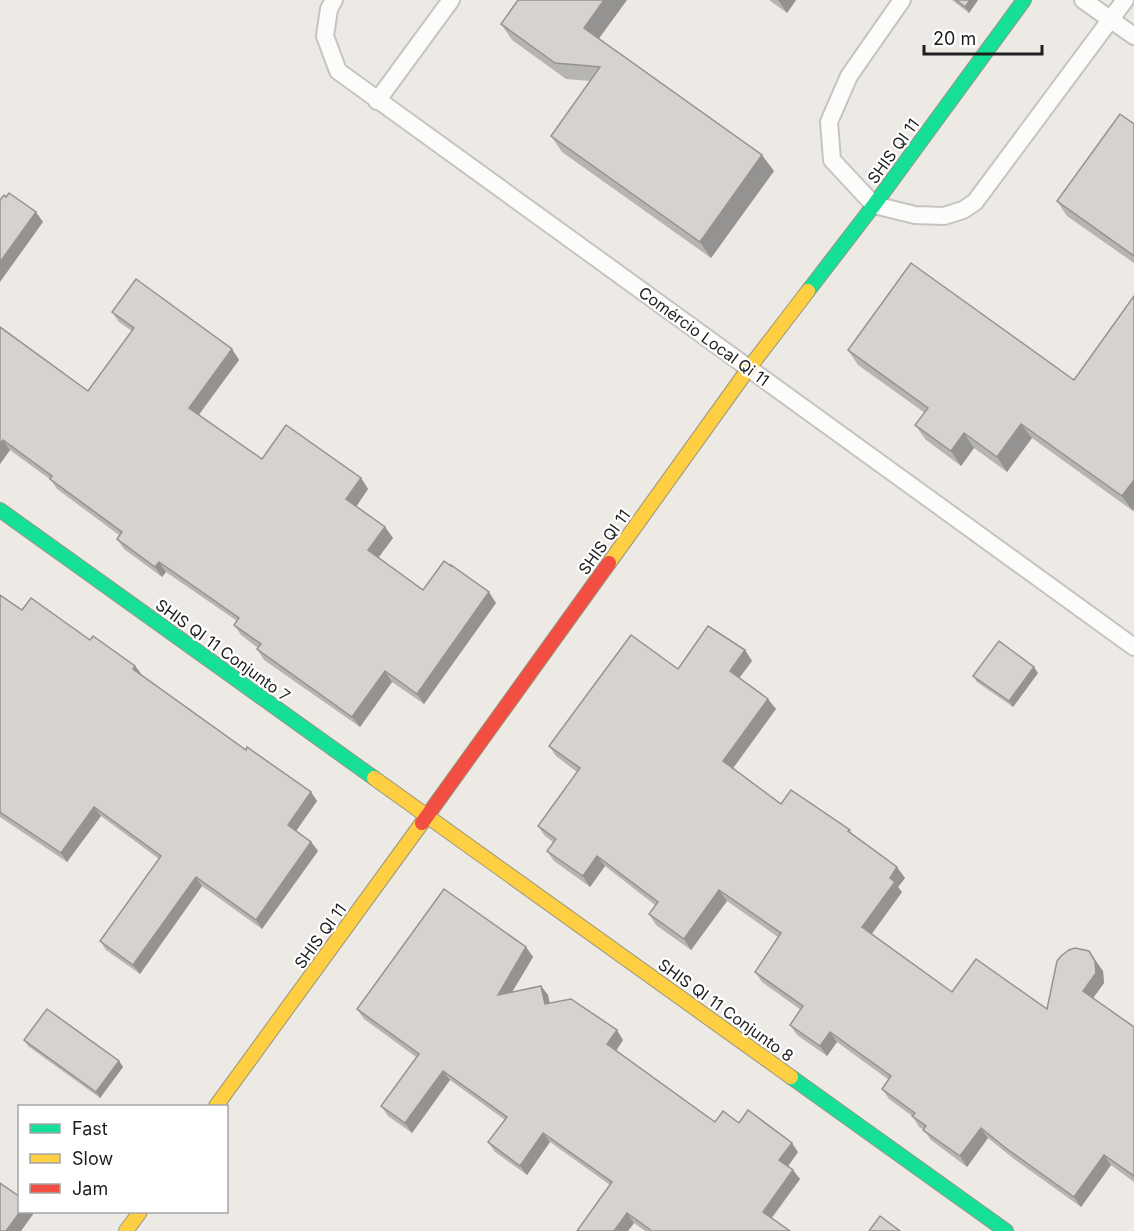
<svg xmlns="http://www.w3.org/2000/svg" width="1134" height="1231" viewBox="0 0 1134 1231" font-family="Inter,sans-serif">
  <rect width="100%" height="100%" fill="#edeae6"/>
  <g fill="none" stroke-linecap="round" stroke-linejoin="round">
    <defs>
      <g id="lane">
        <path d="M334 0 329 9 325 36 338 71 1134 647"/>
        <path d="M902 0 849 76 829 122 832 160 874 205 915 215 944 216 963 210 975 202 1125 0"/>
        <path d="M1083 0 1134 36"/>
        <path d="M377 101 451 0"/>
      </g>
      <g id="fast">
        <path d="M808 291 874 205 1024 0"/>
        <path d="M0 510 374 778"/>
        <path d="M791 1077 1006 1231"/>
      </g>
      <g id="slow">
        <path d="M609 563 749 368 808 291"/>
        <path d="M374 778 791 1077"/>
        <path d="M216 1106 422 823"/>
        <path d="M126 1231 140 1212"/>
      </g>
      <path id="jam" d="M422 823 609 563"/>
    </defs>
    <!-- lane casing -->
    <use href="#lane" stroke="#c5c4c2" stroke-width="20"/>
    <!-- fast casing -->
    <use href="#fast" stroke="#98967e" stroke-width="16"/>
    <!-- slow casing -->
    <use href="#slow" stroke="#98967e" stroke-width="16"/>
    <!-- jam casing -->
    <use href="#jam" stroke="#98967e" stroke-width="16"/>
    <!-- lane -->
    <use href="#lane" stroke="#fcfcfb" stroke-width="16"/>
    <!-- fast -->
    <use href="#fast" stroke="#16e098" stroke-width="14"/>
    <!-- slow -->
    <use href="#slow" stroke="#ffcf43" stroke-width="14"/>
    <!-- jam -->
    <use href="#jam" stroke="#f24e42" stroke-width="14"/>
  </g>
  <!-- wall -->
  <g fill="#b7b5b2">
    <path d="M769 0H796L787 13Z"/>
    <path d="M952 0H978L969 13Z"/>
    <path d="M501 24 599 39 774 171 711 258 562 152 551 136 590 81 566 79 512 40Z"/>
    <path d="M1134 124V263L1067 216 1057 201Z"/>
    <path d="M112 312 232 349 239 360 199 415 262 459 361 478 368 489 356 506 385 527 393 538 378 557 423 590 496 603 424 704 392 682 360 727 264 660 257 649 258 648 241 635 234 625 237 621 166 572 162 577 124 549 117 539 119 535 57 489 51 480 10 450 0 464V327L88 391 132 331 119 322Z"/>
    <path d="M848 350 1074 380 1133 511 1032 438 1007 472 974 448 961 466 926 440 915 425 925 413 858 365Z"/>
    <path d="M0 595 22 610 90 640 135 666 142 675 246 750 311 792 317 801 296 831 311 842 318 851 262 929 202 886 140 974 106 950 100 941 159 859 101 816 67 862 0 817Z"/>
    <path d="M745 650 752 661 739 678 776 709 733 768 781 804 853 834 905 878 898 887 902 892 872 934 952 992 1047 1009 1103 971 1104 983 1093 998 1134 1027V1182L1111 1165 1081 1207 1014 1159 988 1138 967 1167 931 1140 924 1130 919 1127 912 1116 889 1099 882 1089 889 1080 837 1042 827 1056 797 1035 790 1025 801 1010 762 982 755 972 778 937 727 901 691 950 656 925 649 914 655 905 605 866 590 887 554 861 547 851 553 842 545 836 538 826 577 772 556 756 549 746 678 669Z"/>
    <path d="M1038 673 1013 707 977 682 973 676Z"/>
    <path d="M526 947 533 957 512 992 541 986 548 995 549 1003 623 1040 616 1050 715 1122 739 1123 798 1152 788 1166 800 1179 772 1218 790 1231H645L634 1223 628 1231 610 1185 550 1142 527 1175 495 1152 488 1142 505 1120 450 1080 412 1133 388 1116 381 1106 416 1057 364 1019 357 1009Z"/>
    <path d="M24 1040 119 1061 123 1067 100 1098 28 1046Z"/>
  </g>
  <!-- shaded-wall -->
  <g fill="#959391">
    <path d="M604 0H627L595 44 584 28Z"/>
    <path d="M778 0H796L787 13Z"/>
    <path d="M970 0H978L969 13 965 7Z"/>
    <path d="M762 155 774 171 711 258 700 242Z"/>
    <path d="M36 212 43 222 0 282V262Z"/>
    <path d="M232 349 239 360 196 418 189 408Z"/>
    <path d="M1021 424 1032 438 1007 472 997 457Z"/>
    <path d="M964 433 974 448 961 466 951 451Z"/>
    <path d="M3 440 10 450 0 464V444Z"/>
    <path d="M361 478 368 489 354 510 346 499Z"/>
    <path d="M1134 480V509L1133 511 1122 496Z"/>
    <path d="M385 527 393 538 376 561 368 550Z"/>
    <path d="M159 562 166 572 162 577 155 567Z"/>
    <path d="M489 592 496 603 424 704 417 694Z"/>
    <path d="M745 650 752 661 737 681 730 671Z"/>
    <path d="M135 666 142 675 133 669Z"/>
    <path d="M1034 667 1038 673 1013 707 1009 701Z"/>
    <path d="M385 671 392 682 360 727 352 717Z"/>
    <path d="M768 699 776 709 731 771 723 761Z"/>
    <path d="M311 792 317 801 294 834 288 825Z"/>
    <path d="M94 807 101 816 67 862 61 853Z"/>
    <path d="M311 842 318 851 262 929 256 920Z"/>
    <path d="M597 856 605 866 590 887 583 876Z"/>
    <path d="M897 867 905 878 898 887 902 892 869 937 862 927Z"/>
    <path d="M196 877 202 886 140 974 133 965Z"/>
    <path d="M719 890 727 901 691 950 684 939Z"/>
    <path d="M526 947 533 957 505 1004 498 995Z"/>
    <path d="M1089 951 1103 971 1104 983 1091 1001 1083 991Z"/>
    <path d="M541 986 548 995 552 1014 545 1004Z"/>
    <path d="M617 1030 623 1040 614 1054 607 1044Z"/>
    <path d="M830 1032 837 1042 827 1056 820 1046Z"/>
    <path d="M119 1061 123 1067 100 1098 96 1092Z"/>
    <path d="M443 1071 450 1080 412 1133 405 1123Z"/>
    <path d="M981 1128 988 1138 967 1167 960 1156Z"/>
    <path d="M543 1133 550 1142 527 1175 520 1166Z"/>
    <path d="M792 1143 798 1152 786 1169 779 1160Z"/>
    <path d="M1104 1155 1111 1165 1081 1207 1074 1197Z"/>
    <path d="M793 1170 800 1179 769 1221 763 1212Z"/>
    <path d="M20 1212H33L34 1213 21 1231H6Z"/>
    <path d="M627 1213 634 1223 628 1231H614Z"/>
  </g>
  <!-- building -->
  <g fill="#d5d2cf" stroke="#959391" stroke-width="1.5">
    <path d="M518 0H604L584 28 762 155 700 242 551 136 600 67 555 63 501 24Z"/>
    <path d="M956 0H970L965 7Z"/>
    <path d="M1120 114 1134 124V256L1057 201Z"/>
    <path d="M9 193 36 212 0 262V200L4 195 6 197Z"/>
    <path d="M911 263 1074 380 1134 296V480L1122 496 1021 424 997 457 964 433 951 451 915 425 928 408 848 350Z"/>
    <path d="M136 279 232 349 189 408 262 459 286 425 361 478 346 499 385 527 368 550 423 590 444 561 451 566V565L489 592 417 694 385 671 352 717 257 649 261 644 234 625 239 618 159 562 155 567 117 539 122 532 50 479 52 476 3 440 0 444V327L88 391 134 328 112 312Z"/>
    <path d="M0 595 22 610 31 598 90 640 93 636 135 666 133 669 246 750 247 747 311 792 288 825 311 842 256 920 196 877 133 965 100 941 161 856 94 807 61 853 0 812Z"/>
    <path d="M708 626 745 650 730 671 768 699 723 761 781 804 791 790 850 830 848 831 897 867 890 878 895 882 862 927 952 992 976 959 1047 1009 1057 961 1061 956 1069 950 1075 948 1089 951 1095 961 1096 973 1083 991 1134 1027V1176L1104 1155 1074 1197 1007 1149 981 1128 960 1156 923 1130 926 1126 912 1116 915 1113 882 1089 891 1076 830 1032 820 1046 790 1025 803 1006 755 972 781 933 719 890 684 939 649 914 658 902 597 856 583 876 547 851 556 839 538 826 580 768 549 746 631 635 678 669Z"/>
    <path d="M999 641 1034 667 1009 701 973 676Z"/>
    <path d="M444 889 526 947 498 995 541 986 545 1004 571 999 617 1030 607 1044 715 1122 723 1111 739 1123 748 1110 792 1143 779 1160 793 1170 763 1212 790 1231H652L627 1213 614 1231H577L612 1182 543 1133 520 1166 488 1142 507 1117 443 1071 405 1123 381 1106 419 1054 357 1009Z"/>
    <path d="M47 1009 119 1061 96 1092 24 1040Z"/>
    <path d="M0 1183 20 1197V1212L6 1231H0Z"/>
    <path d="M880 1216 900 1231H869Z"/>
  </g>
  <g text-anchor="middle" stroke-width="4.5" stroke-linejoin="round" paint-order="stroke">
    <!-- street labels -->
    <g font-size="16" fill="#1e1e1e" stroke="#fff">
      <text transform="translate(893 151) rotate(-54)" y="6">SHIS QI 11</text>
      <text transform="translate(704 336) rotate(36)" y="6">Comércio Local Qi 11</text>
      <text transform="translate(604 542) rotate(-54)" y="6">SHIS QI 11</text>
      <text transform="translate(223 650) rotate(36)" y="6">SHIS QI 11 Conjunto 7</text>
      <text transform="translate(320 936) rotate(-54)" y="6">SHIS QI 11</text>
      <text transform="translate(726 1010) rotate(36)" y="6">SHIS QI 11 Conjunto 8</text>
    </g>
  </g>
  <!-- legend -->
  <rect x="18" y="1105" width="210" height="108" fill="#ffffff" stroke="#a5a5a5" stroke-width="1.5"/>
  <rect x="30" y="1124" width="30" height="9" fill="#16e098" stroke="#a5a5a5" stroke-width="1.5"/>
  <text x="72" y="1135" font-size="18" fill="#1e1e1e">Fast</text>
  <rect x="30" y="1154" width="30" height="9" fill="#ffcf43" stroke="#a5a5a5" stroke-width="1.5"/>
  <text x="72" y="1165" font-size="18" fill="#1e1e1e">Slow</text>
  <rect x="30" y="1184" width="30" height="9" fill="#f24e42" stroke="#a5a5a5" stroke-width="1.5"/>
  <text x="72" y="1195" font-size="18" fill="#1e1e1e">Jam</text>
  <!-- scale -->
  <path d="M924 45v9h118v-9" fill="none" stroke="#1e1e1e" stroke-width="3"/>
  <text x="933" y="45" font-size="18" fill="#1e1e1e" stroke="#ffffff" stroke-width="4.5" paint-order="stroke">20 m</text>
</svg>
